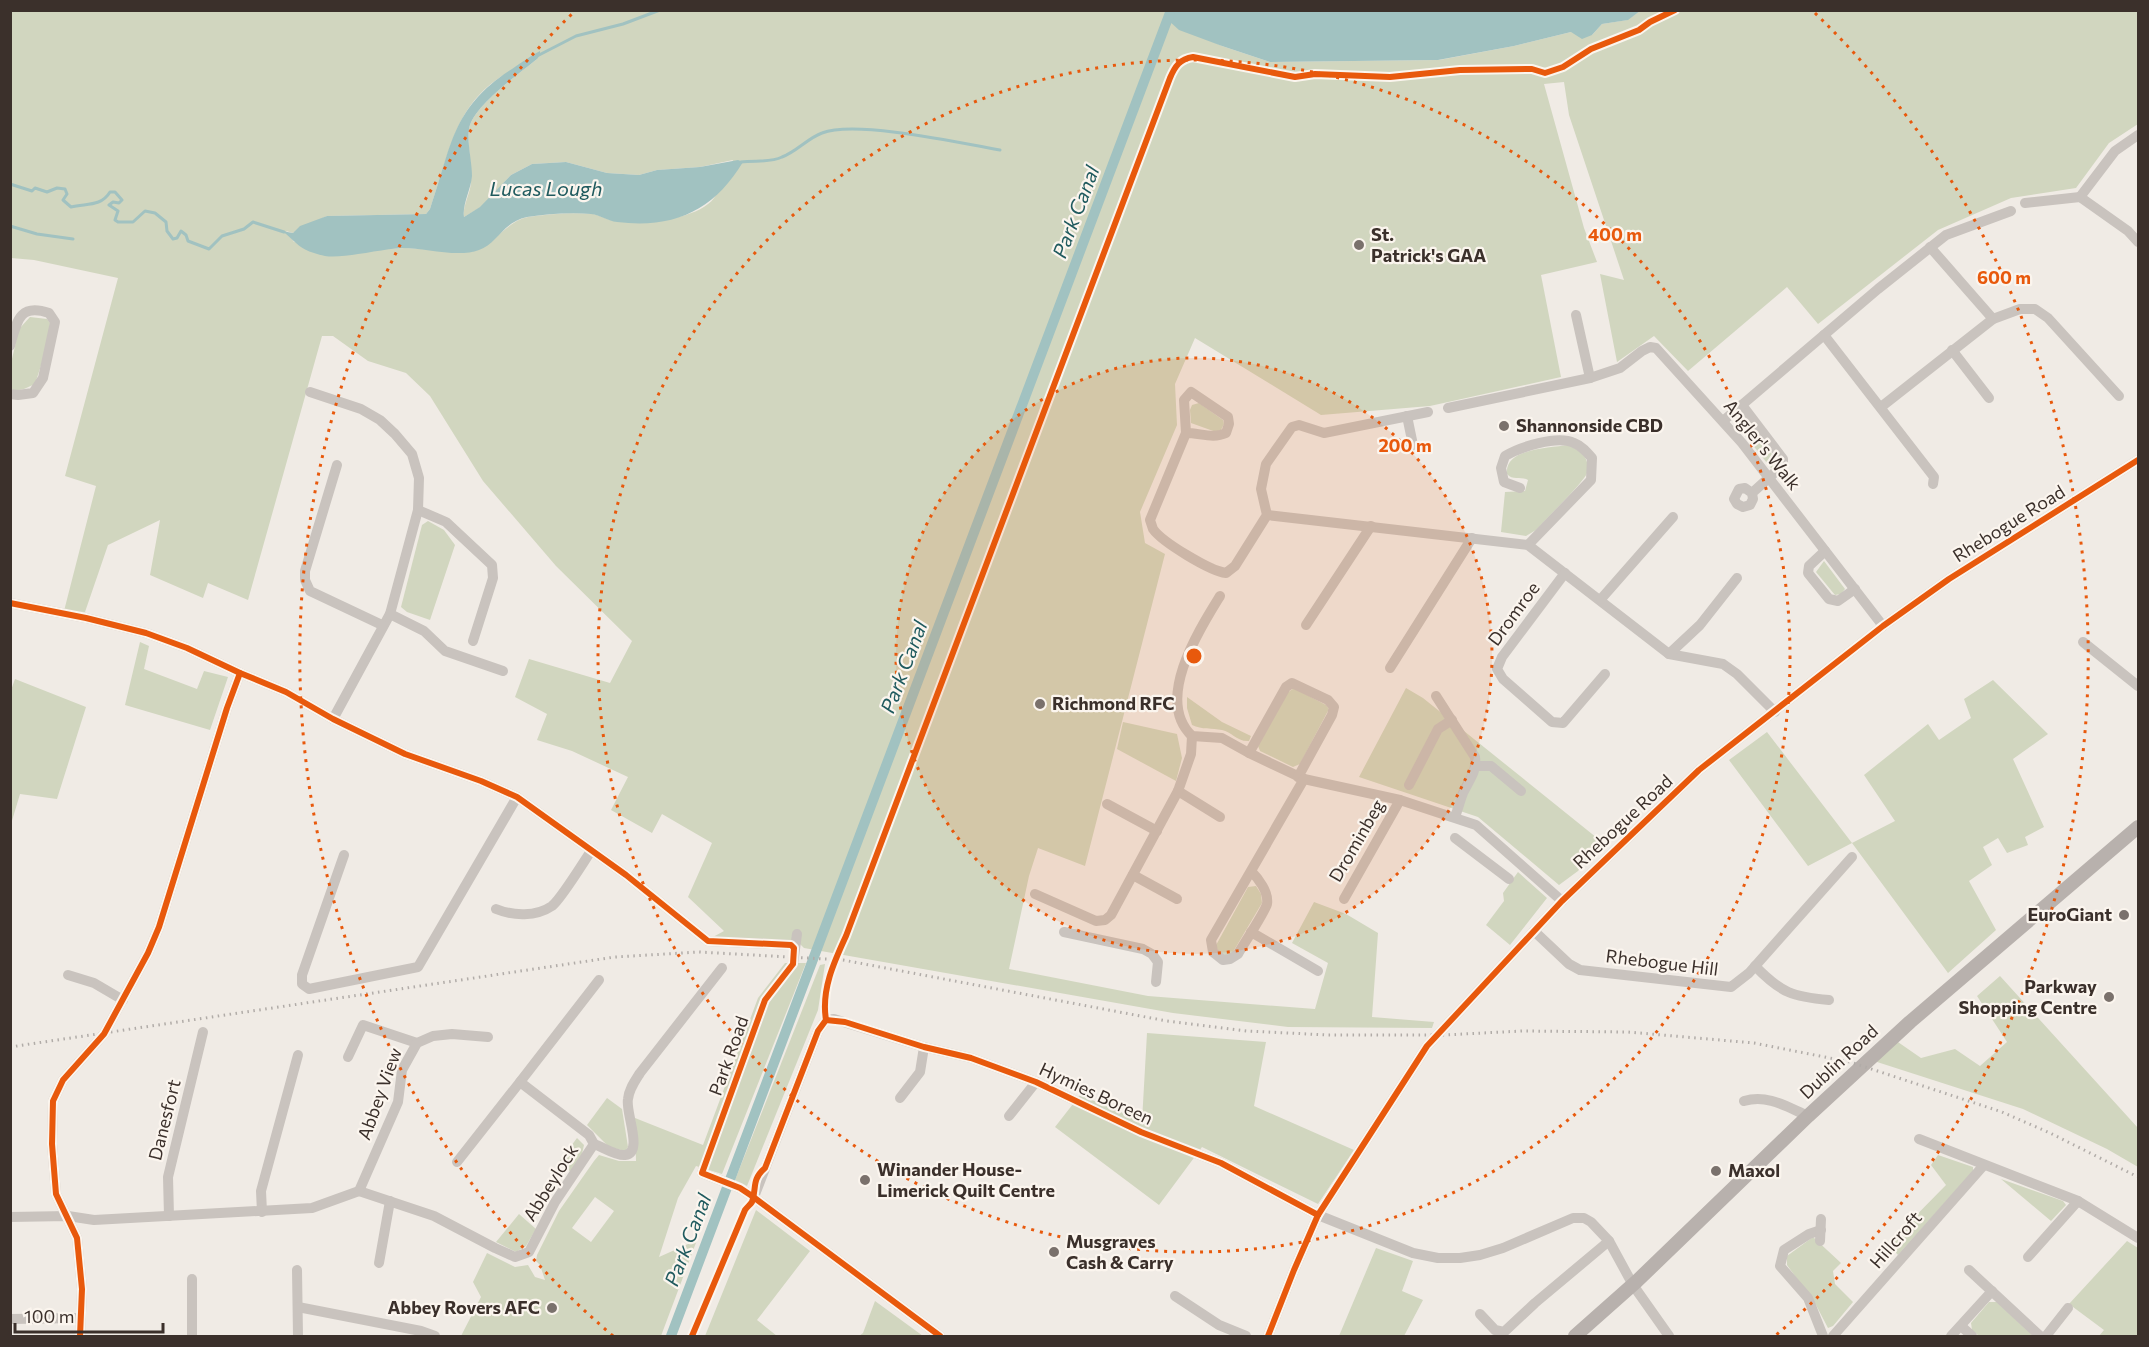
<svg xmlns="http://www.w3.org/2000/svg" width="2149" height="1347" viewBox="0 0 2149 1347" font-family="Commissioner,sans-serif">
  <rect width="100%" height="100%" fill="#f0ebe5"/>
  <!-- green -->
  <g fill="#d1d6bf" fill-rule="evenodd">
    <path d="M1165 10 1168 20 1222 46 1270 62 1439 60 1514 46 1571 32 1592 35 1602 24 1627 20 1640 11H2138V124L2109 143 2076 188 2011 198 1938 230 1818 324 1787 287 1688 371 1654 336 1617 362 1600 274 1624 280 1569 115 1564 82 1544 84 1584 228 1597 262 1541 275 1561 377 1430 406 1321 415 1195 338 1175 384 1177 425 1140 512 1145 543 1165 554 1085 866 1038 848 1029 876 1009 969 1148 996 1315 1009 1328 963 1292 943 1314 902 1346 914 1378 933 1372 1017 1434 1022 1432 1028 1288 1027 1173 1013 804 948 798 942 713 937 724 931 688 897 712 843 662 814 652 833 611 810 628 777 572 751 537 740 547 714 515 697 529 659 610 683 632 641 556 566 483 481 430 396 406 373 368 361 333 336H322L248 600 208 583 203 598 150 575 160 520 108 545 85 612 64 611 96 486 65 476 118 278 34 260 11 258V11ZM537 59C519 74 473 106 469 129 467 144 472 165 471 181 471 193 462 206 464 217L481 207 511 175 532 164 566 162 607 173 639 175 657 170 700 167 733 160C727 172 722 187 714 198 698 220 640 225 615 221 607 220 600 215 593 214 573 212 548 214 528 217 504 222 494 247 470 252L405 248 379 249 294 242 286 231 293 233 327 216 426 214 430 209C455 137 456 89 537 59Z"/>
    <path d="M30 317 47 319 50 323 47 347 35 384 24 389 14 391 11 388V363L19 329Z"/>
    <path d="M1199 403 1223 420 1224 424 1221 430 1216 432 1191 423 1190 410 1192 405Z"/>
    <path d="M1739 417 1744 418 1778 462 1775 468H1771L1736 424Z"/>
    <path d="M1568 445C1580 450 1591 458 1587 473 1585 481 1544 521 1536 530L1526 536 1501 532 1505 492 1525 491 1528 480C1522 476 1513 481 1507 474 1504 448 1550 448 1568 445Z"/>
    <path d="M428 521 444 530 455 545 430 620 407 612 401 607 422 525Z"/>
    <path d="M1824 561 1845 589 1841 594 1835 595 1816 572Z"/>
    <path d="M140 642 149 646 144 669 197 689 204 671 228 677 210 730 125 705Z"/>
    <path d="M15 679 86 707 57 799 20 794 11 824 10 693Z"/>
    <path d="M1993 680 2048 734 2013 759 2044 827 2025 837 2028 845 2007 853 1998 838 1983 847 1992 865 1969 881 1996 930 1948 973 1852 843 1808 866 1729 760 1767 732 1852 843 1895 821 1864 775 1928 724 1939 740 1971 718 1964 699Z"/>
    <path d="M1294 688 1326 705 1329 709 1300 764 1293 767 1260 751 1258 746 1287 693Z"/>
    <path d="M1406 688 1423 698 1602 842 1578 871 1559 885 1478 817 1359 777Z"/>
    <path d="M1187 697 1222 722 1251 736 1249 741C1237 742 1232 732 1222 730 1212 728 1202 730 1192 725L1187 708Z"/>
    <path d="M1123 722 1177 734 1182 758 1176 781 1117 749Z"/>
    <path d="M1518 872 1547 898 1510 945 1486 925 1504 901 1503 893Z"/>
    <path d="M1256 886 1261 894 1262 903 1233 952 1225 956 1215 947 1248 887Z"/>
    <path d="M785 963H806L722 1174 696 1166 678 1198 659 1257 697 1240 661 1336H461L481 1297 473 1282 487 1253 515 1267 528 1265 535 1277 545 1280 540 1265 536 1261 537 1255 559 1211 594 1161 599 1155 619 1161H636L635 1118 703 1145 758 998ZM595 1197 614 1211 591 1242 572 1228Z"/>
    <path d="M825 964 818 1010 747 1186 735 1180 820 965Z"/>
    <path d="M2000 976 2138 1128V1167L2107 1149 2023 1109 1874 1061 1895 1040 1921 1058 1955 1049 1980 1066 2007 1042 1977 996Z"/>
    <path d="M1147 1033 1266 1042 1254 1106 1354 1150 1318 1204 1202 1147 1159 1205 1055 1127 1080 1095 1142 1121Z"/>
    <path d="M607 1098 622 1109 628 1147 625 1151 609 1147 587 1125Z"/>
    <path d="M577 1138 584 1145 582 1154 571 1172 559 1162Z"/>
    <path d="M1938 1155 1973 1167V1171L1898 1255 1888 1244 1946 1185 1931 1165Z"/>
    <path d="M2001 1179 2063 1201 2066 1205 2051 1221Z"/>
    <path d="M756 1210 810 1251 757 1320 777 1336H705Z"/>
    <path d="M519 1214 536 1229 526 1246 516 1252 496 1242Z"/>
    <path d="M1813 1237 1841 1263 1833 1271 1835 1284 1853 1302 1833 1326 1828 1328 1816 1305 1787 1265V1256Z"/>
    <path d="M2127 1241 2138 1248V1336H2099L2104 1330 2069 1304Z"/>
    <path d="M1376 1248 1413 1261 1402 1291 1423 1300 1404 1336H1339Z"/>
    <path d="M875 1301 923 1336H859L863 1333Z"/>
    <path d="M1989 1302H1997L2033 1336H1979L1972 1330 1971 1323Z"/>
  </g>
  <!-- water -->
  <g fill="#a1c2c1">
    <path d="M1165 11V10L1640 11 1628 20 1602 24 1592 35 1582 39 1571 32 1514 46 1438 60 1270 62 1222 46 1179 30 1168 20Z"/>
    <path d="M540 51V55L537 59C519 74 473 106 469 129 467 144 472 161 472 176 471 189 462 205 464 217L480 207 511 175 532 164 566 162 607 173 639 175 657 170 700 167 738 160 743 162C714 210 675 229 617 222 608 221 600 215 591 214 571 212 547 214 527 217 503 222 497 244 479 250 458 258 425 248 402 248 380 249 343 259 325 256 315 254 303 250 296 243 291 239 288 235 282 231L293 233 300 226 327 216 426 214 430 209C452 146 451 108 512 69 521 63 530 56 540 51Z"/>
  </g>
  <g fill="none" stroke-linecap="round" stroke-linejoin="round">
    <!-- stream -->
    <g stroke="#a1c2c1" stroke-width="3">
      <path d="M539 55 576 36 623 24 660 10"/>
      <path d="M741 162C755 160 770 163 782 157 796 152 808 138 822 133 856 120 961 143 1000 150"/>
      <path d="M10 184 32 191 35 188 47 192 57 188 65 189 67 194 63 200 71 207C86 203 101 207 110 192H115L122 200 119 203 113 202 109 205 118 211 115 220 118 222H133L145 211 155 213 166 222 167 231 173 239 177 238 181 231 186 235 188 241 209 249 222 236 244 229 253 222 284 232"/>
      <path d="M10 226 37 234 73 239"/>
    </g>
    <!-- canal -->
    <path stroke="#a1c2c1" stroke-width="10" d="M671 1336 1171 10"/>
    <!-- minor -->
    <g stroke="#c9c3be" stroke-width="10">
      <path d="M2138 135 2115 151 2080 197 2128 231 2138 242"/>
      <path d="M2025 203 2080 197"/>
      <path d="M1930 247 1993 319"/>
      <path d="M1576 315 1590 378"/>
      <path d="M1824 335 1934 477 1933 484"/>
      <path d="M10 346C17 321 19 303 49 313L55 322 43 378 33 393 18 395 10 394"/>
      <path d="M1952 350 1989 398"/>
      <path d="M310 392 361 409 380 420 395 434 412 454 419 478 418 510 390 614 333 719"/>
      <path d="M1742 405 1783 459V465L1752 493 1753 499 1750 505 1743 507 1737 504 1734 499 1739 489 1745 488 1752 493"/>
      <path d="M1881 407 1993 319 2020 309H2035L2048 318 2119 396"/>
      <path d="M1448 408 1590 378 1620 368 1642 351 1650 347 1656 348 1742 443 1883 626"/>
      <path d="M1407 416 1413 445"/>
      <path d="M1723 421 1878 289 1946 235 2011 211"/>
      <path d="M1186 433C1200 433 1213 439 1226 433L1229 424 1228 417 1191 392 1184 400 1186 433 1150 520C1151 523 1152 526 1153 529 1162 542 1210 571 1226 573L1235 566 1267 515 1261 489 1266 464 1292 427 1299 425 1324 433 1428 412"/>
      <path d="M337 465 305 571V580L310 591 382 625"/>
      <path d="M1520 488 1504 482 1501 468 1505 456C1520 447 1557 435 1574 443 1582 446 1587 452 1592 458L1591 480 1528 545"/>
      <path d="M418 510 446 522 492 565 493 578 473 641"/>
      <path d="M1267 515 1528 545 1669 654 1723 664 1737 674 1775 712"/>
      <path d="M1825 551 1809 566 1808 573 1829 599 1838 601 1855 589"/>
      <path d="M1565 573 1502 657 1497 669 1503 679 1552 722 1563 723 1605 674"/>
      <path d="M1220 596C1199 630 1154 700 1192 736L1222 738 1249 753 1304 779 1400 800 1476 825 1562 901"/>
      <path d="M1601 599 1673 517"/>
      <path d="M10 603 86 618 146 633 187 648 240 673 286 692 333 719 405 754 481 781 517 797 626 875 708 941 791 945 794 948"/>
      <path d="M390 614 424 631 445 651 503 671"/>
      <path d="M1306 625 1371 526"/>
      <path d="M2083 642 2138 686"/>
      <path d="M1669 654 1700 625 1737 578"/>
      <path d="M1390 668 1472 538"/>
      <path d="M1436 696 1475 757C1477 772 1469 780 1463 793 1460 801 1458 809 1455 817"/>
      <path d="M1249 753 1286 687 1292 683 1328 700 1334 707 1332 715 1298 777"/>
      <path d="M1477 766H1491L1521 791"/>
      <path d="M1409 785 1438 729 1452 720"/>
      <path d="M1178 791 1220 817"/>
      <path d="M1107 804 1157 831"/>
      <path d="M1455 838 1509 879"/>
      <path d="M344 855 302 975V984L309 989 418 967 517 797"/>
      <path d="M1251 871C1258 878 1269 892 1267 904 1265 912 1243 945 1238 954L1230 959 1223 960 1213 952 1211 940 1304 779"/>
      <path d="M1133 875 1177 899"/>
      <path d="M1035 894 1096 921 1105 920 1111 915 1178 791 1191 754 1192 736"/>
      <path d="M1344 899 1400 800"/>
      <path d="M496 909C513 916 536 917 552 906 561 899 583 863 591 851"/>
      <path d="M1534 931 1569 964 1580 970 1731 987 1749 973 1852 857"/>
      <path d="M1064 932 1143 949 1152 954 1158 962 1156 982"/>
      <path d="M1251 932 1318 971"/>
      <path d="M797 934 793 964 765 1000 702 1173 740 1188 752 1196 940 1336"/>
      <path d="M1755 966C1781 993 1793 997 1829 1000"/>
      <path d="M68 975 94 983 123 1000"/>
      <path d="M348 1057 363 1025 417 1043"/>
      <path d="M520 1082 599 980"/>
      <path d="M900 1098 920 1072 924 1047"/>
      <path d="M1744 1101C1768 1094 1787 1107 1808 1116"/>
      <path d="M1009 1116 1036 1082"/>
      <path d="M1919 1139 2078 1201 2138 1238"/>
      <path d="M594 1144C603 1147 616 1156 625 1155 644 1153 625 1112 628 1099 629 1089 635 1081 640 1073L722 968"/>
      <path d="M359 1191 434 1216 495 1248 515 1257 529 1252 555 1202 594 1144 589 1135 520 1082 457 1162"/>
      <path d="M359 1191 398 1102 402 1070 417 1043 433 1036 452 1034 488 1037"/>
      <path d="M754 1197 818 1031 826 1020 834 1019 924 1047 971 1058 1036 1082 1141 1132 1221 1163 1318 1215 1413 1253 1438 1258H1460L1480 1255 1503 1248 1573 1218H1584L1591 1222 1609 1241 1633 1285 1669 1336"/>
      <path d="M262 1212 261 1191 298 1055"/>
      <path d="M169 1216 168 1177 203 1032"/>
      <path d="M10 1217 68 1216 94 1220 312 1208 359 1191"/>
      <path d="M1821 1230 1809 1234 1784 1250 1780 1266 1808 1298 1823 1336"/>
      <path d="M1820 1241 1821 1219"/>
      <path d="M2028 1257 2078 1201"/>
      <path d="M379 1263 390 1201"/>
      <path d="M297 1270 298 1336"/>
      <path d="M1969 1270 2040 1336"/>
      <path d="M192 1279V1336"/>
      <path d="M1175 1296 1219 1325 1246 1336"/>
      <path d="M298 1307 421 1331 435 1336"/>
      <path d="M1480 1314 1495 1330 1504 1332 1535 1303 1609 1241"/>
      <path d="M10 1319 81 1318"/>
      <path d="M1961 1326 1972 1336"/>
      <path d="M80 1336 82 1289 77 1238 56 1194 52 1144 53 1101 63 1080 104 1034 148 953 159 927 227 708 240 673"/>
      <path d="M1268 1336 1294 1270 1318 1215 1427 1046 1562 901 1699 770 1883 626 1949 579 2138 460"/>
      <path d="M1833 1336 1984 1165"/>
      <path d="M1951 1336 1992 1291"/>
      <path d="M2046 1336 2068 1308"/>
    </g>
    <!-- major -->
    <path stroke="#b8b1ad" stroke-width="14" d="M1575 1336 1637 1281 1808 1116 1910 1022 2138 827"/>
    <!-- rail -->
    <path stroke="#b1aca8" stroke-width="3" stroke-dasharray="1.5 4.5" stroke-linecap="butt" d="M10 1047 615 957 699 952 843 960 1167 1021 1247 1031 1328 1035H1444L1522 1031 1628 1032 1754 1043 1850 1062 2002 1112 2050 1133 2138 1177"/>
    <defs>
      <g id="cycleway">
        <path d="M10 603 86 618 146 633 187 648 240 673 286 692 333 719 405 754 481 781 517 797 626 875 708 941 791 945 794 948 793 964 765 1000 702 1173 740 1188 752 1196 940 1336"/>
        <path d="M826 1020 845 1022 924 1047 971 1058 1036 1082 1141 1132 1221 1163 1318 1215"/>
        <path d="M80 1336 82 1289 77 1238 56 1194 52 1144 53 1101 63 1080 104 1034 148 953 159 927 227 708 240 673"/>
        <path d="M692 1336 745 1210C747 1207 750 1205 752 1202 757 1188 751 1180 765 1168L818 1031 826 1020C821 990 834 962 846 936 953 650 1063 364 1170 78 1175 66 1180 59 1193 57L1295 77 1315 74 1390 77 1460 70 1532 69 1545 73 1563 67 1591 49 1639 30 1650 22 1675 10"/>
        <path d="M1268 1336 1294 1270 1318 1215 1427 1046 1562 901 1699 770 1883 626 1949 579 2138 460"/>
      </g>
    </defs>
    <!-- cycleway casing -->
    <use href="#cycleway" stroke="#fbf5ee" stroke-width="10"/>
    <!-- cycleway -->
    <use href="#cycleway" stroke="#e8590c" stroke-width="6"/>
  </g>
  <!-- distance rings -->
  <circle cx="1194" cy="656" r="298" fill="#e8590c" fill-opacity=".12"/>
  <g fill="none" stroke="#e8590c" stroke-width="3" stroke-dasharray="3 6">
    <circle cx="1194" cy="656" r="298"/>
    <circle cx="1194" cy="656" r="596"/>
    <path d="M613 1336A894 894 0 0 1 573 13M1815 13A894 894 0 0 1 1775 1336"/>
  </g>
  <!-- markers -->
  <g fill="#7a716c" stroke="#fbf5ee" stroke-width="2">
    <circle cx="1359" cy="245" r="6"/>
    <circle cx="1504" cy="426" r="6"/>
    <circle cx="1040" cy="704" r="6"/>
    <circle cx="2124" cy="915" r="6"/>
    <circle cx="2109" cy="997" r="6"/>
    <circle cx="1716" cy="1171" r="6"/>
    <circle cx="865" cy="1180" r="6"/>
    <circle cx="1054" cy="1252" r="6"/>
    <circle cx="552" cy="1308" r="6"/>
  </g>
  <g text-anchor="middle" stroke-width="4.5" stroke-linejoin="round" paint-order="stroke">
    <!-- poi labels -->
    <g font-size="18" font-weight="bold" fill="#3b302b" stroke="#fbf5ee" text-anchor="start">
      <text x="1371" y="241">St.<tspan x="1371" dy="21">Patrick's GAA</tspan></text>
      <text x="1516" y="432">Shannonside CBD</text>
      <text x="1052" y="710">Richmond RFC</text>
      <text x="2112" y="921" text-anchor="end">EuroGiant</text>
      <text x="2097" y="993" text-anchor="end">Parkway<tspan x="2097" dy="21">Shopping Centre</tspan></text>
      <text x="877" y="1176">Winander House-<tspan x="877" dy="21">Limerick Quilt Centre</tspan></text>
      <text x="1728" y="1177">Maxol</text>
      <text x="1066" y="1248">Musgraves<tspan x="1066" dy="21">Cash &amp; Carry</tspan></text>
      <text x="540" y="1314" text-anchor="end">Abbey Rovers AFC</text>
    </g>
    <!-- street labels -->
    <g font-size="18" fill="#3b302b" stroke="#fbf5ee">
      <text transform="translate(1762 445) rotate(51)" y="6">Angler's Walk</text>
      <text transform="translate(2009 524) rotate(-32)" y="6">Rhebogue Road</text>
      <text transform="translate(1514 614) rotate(-54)" y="6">Dromroe</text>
      <text transform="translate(1623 822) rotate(-43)" y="6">Rhebogue Road</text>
      <text transform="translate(1357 841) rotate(-60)" y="6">Drominbeg</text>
      <text transform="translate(1662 963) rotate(7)" y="6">Rhebogue Hill</text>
      <text transform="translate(729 1056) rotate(-70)" y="6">Park Road</text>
      <text transform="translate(1839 1062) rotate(-43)" y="6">Dublin Road</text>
      <text transform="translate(380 1094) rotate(-70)" y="6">Abbey View</text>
      <text transform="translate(1096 1094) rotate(25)" y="6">Hymies Boreen</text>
      <text transform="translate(165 1120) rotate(-76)" y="6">Danesfort</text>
      <text transform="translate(551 1183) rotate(-58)" y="6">Abbeylock</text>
      <text transform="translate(1896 1240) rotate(-49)" y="6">Hillcroft</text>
    </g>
    <!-- water labels -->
    <g font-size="20" font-style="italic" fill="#1f5a5e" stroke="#fbf5ee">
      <text x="546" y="196">Lucas Lough</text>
      <text transform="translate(1076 212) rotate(-69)" y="7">Park Canal</text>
      <text transform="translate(904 667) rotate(-69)" y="7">Park Canal</text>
      <text transform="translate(688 1240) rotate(-69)" y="7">Park Canal</text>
    </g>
  </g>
  <circle cx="1194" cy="656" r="9" fill="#e8590c" stroke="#fbf5ee" stroke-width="3"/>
  <g font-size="18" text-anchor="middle" font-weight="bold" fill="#e8590c" stroke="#fbf5ee" stroke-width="4.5" stroke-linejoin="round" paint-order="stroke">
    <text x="1615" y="241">400 m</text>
    <text x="2004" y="284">600 m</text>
    <text x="1405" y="452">200 m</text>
  </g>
  <!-- border -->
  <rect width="2149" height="1347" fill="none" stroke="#3b302b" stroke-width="24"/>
  <!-- scale -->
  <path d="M15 1323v9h148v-9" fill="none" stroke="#3b302b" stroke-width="3"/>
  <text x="24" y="1323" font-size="18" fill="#3b302b" stroke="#fbf5ee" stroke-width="4.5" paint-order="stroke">100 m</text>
</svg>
